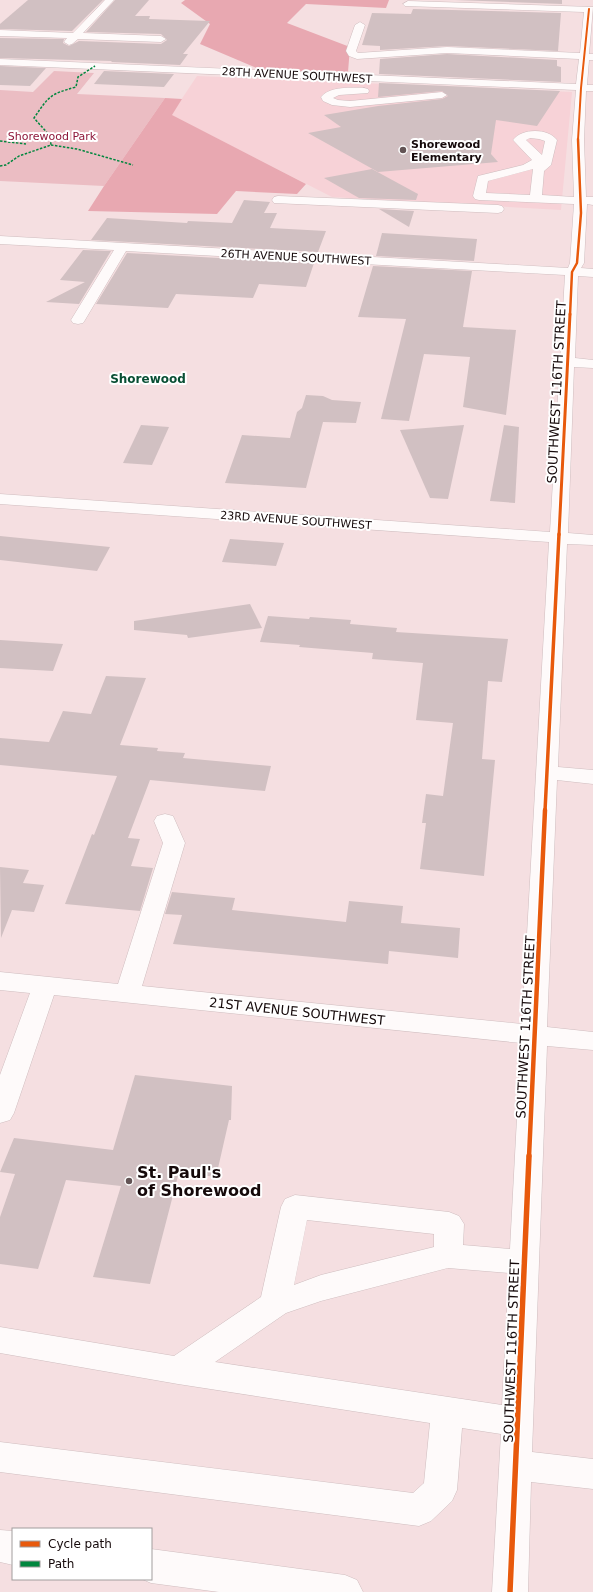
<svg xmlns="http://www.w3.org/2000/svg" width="593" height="1592" viewBox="0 0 593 1592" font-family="'DejaVu Sans',sans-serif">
  <rect width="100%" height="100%" fill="#f5dfe1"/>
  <!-- built -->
  <path fill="#f7d2d7" d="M197 76 572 92 561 210 332 197 171 115Z"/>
  <!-- green -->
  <path fill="#ebbdc3" d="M54 71 94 73 77 94 165 98 104 186 0 181V90L33 92Z"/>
  <!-- forest -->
  <g fill="#e8a8b1">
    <path d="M185 0H389L386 8 306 4 287 23 350 47 348 72 261 70 200 44 210 24 181 3Z"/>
    <path d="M165 98 182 99 172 115 306 184 297 194 236 191 217 214 88 211 104 186Z"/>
  </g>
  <!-- building -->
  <g fill="#d1c0c2">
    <path d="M28 0H103L72 31 0 29V24Z"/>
    <path d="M115 0H149L135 16H150L149 19 210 21 183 54H188L180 65 111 62 112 61 0 58V38L64 39 63 43 69 46 79 41 161 44 167 40 161 34 86 32Z"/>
    <path d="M455 0H562V4Z"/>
    <path d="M413 9 561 13 558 51 447 46 380 50V46L362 45 372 13 411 14Z"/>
    <path d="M447 54 557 60V66L561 67V82L379 74 380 59Z"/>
    <path d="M0 66 46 68 30 86 0 85Z"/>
    <path d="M104 71 174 74 164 87 94 84Z"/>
    <path d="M379 83 560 91 537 126 496 120 491 154 498 162 378 172 308 133 341 127 324 115 378 106 442 99 448 96 442 91 378 97Z"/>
    <path d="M372 169 418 194 416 200 359 198 324 178Z"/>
    <path d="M244 200 270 202 264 213H277L270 228 326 231 318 252 91 240 107 218 187 223 188 221 232 223Z"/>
    <path d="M379 209 414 211 409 227Z"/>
    <path d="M382 233 477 239 474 261 376 256Z"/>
    <path d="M83 250 111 251 79 304 46 302 85 282 60 280Z"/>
    <path d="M127 253 314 263 306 287 259 284 253 298 176 294 168 308 96 304Z"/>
    <path d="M373 266 472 271 463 327 516 330 506 415 463 407 470 357 424 354 409 421 381 419 406 319 358 317Z"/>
    <path d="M306 395 323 396 332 400 361 402 356 423 323 422 306 488 225 483 242 435 290 438 297 412 302 408Z"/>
    <path d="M141 425 169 427 152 465 123 463Z"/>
    <path d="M464 425 448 499 430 498 400 430Z"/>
    <path d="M504 425 519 427 515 503 490 501Z"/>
    <path d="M0 536 110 547 97 571 0 560Z"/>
    <path d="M230 539 284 543 276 566 222 562Z"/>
    <path d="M250 604 262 628 188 638 187 635 134 630V621Z"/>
    <path d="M268 616 309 619 310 617 351 620 350 624 397 628 396 632 508 639 502 682 488 681 482 759 495 760 484 876 420 869 426 823H422L426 794 443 796 453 723 416 720 423 663 372 659 373 653 299 647 300 645 260 642Z"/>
    <path d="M0 640 63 644 53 671 0 668Z"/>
    <path d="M106 676 146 678 120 745 158 748 157 751 185 753 183 758 271 766 265 791 150 780 128 838 140 839 131 866 153 868 140 911 65 904 92 834 94 835 117 776 0 765V738L49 742 63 711 91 714Z"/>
    <path d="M0 867 29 870 23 883 44 885 34 912 12 910 1 938Z"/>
    <path d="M172 892 235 898 232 910 346 922 349 901 403 906 401 923 460 928 458 958 389 951 388 964 173 944 182 915 165 914Z"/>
    <path d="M135 1075 232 1086 231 1120H229L216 1177 179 1172 150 1284 93 1277 121 1186 66 1180 38 1269 0 1264V1217L15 1174 0 1172 14 1138 113 1150Z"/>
  </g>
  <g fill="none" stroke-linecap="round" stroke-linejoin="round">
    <defs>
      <g id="minor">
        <path d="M105 0H114L83 33 161 36 166 39 161 42 78 39 72 44 69 45 64 42 67 38 0 36V30L73 33Z"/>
        <path d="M408 1 593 7 589 54H593V60H589L587 85H593V91H586L584 140 586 197H593V205L587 204 584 263 581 268 593 269V277L578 276 575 358 593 360V368L574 367 568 533 593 535V545L567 544 558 767 593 770V784L557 780 547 1027 593 1032V1050L547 1046 532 1452 593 1459V1489L531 1482 528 1592H492L501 1434 462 1428 457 1490 452 1501 431 1521 419 1526 0 1472V1442L413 1493 424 1483 430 1423 178 1384 0 1353V1327L174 1356 261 1297 281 1207 285 1199 295 1195 449 1212 459 1216 464 1224 463 1245 510 1249 521 1043 54 995 14 1113 10 1120 0 1123V1075L30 993 0 990V972L118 984 163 843 154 821 157 816 165 814 173 816 185 843 142 986 522 1024 549 542 0 504V494L550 532 565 275 126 251 85 320 83 323 78 324 73 323 71 320 114 250 0 244V236L568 268 570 263 574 204 479 200 475 199 473 196 478 176 523 165 532 160 513 140C522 128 548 128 557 140L551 165 544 171 542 195 574 197 572 140 576 90 0 65V59L576 84 579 59 447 53 357 59 349 56 346 51 355 25 360 22 365 25 356 51 358 53 447 47 580 53 584 12 405 6 403 4ZM530 138 539 139 545 141 542 155 526 140ZM533 169 530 195 486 193 488 181ZM307 1220 434 1234V1247L321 1275 294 1285ZM448 1268 509 1273 502 1405 215 1362 286 1313 321 1301Z"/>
        <path d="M364 88 368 89 369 91 368 93 339 95 333 98 338 100 350 101 442 92 447 95 442 98 350 107 332 105 323 101 321 97C330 86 351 88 364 88Z"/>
        <path d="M278 196 498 205 502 206 504 209 502 212 498 213 274 203 272 200 274 197Z"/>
        <path d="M0 1530 13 1531V1565L0 1562Z"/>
        <path d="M151 1549 345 1575 357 1580 363 1592H219L151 1583 142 1579H151Z"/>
      </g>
    </defs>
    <!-- minor casing -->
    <use href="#minor" stroke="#cfbdbf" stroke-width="1"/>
    <!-- minor -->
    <use href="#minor" fill="#fefafa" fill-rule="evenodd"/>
    <!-- quiet -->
    <g stroke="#00873e" stroke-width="1.5" stroke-dasharray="2.5 1.5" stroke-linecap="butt">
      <path d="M0 141 26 144"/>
      <path d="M51 145 77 149 133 165"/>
      <path d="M0 166 6 165 19 156 51 145 50 136 34 118C49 96 50 94 76 87L78 77 95 66"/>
    </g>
    <defs>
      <path id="cycleway-far5" d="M578 140 581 88 589 9"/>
      <path id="cycleway-far4" d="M570 315 572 272 577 263 581 213 578 139"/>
      <path id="cycleway-far3" d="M559 535 570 314"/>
      <path id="cycleway-far2" d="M545 811 559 534"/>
      <path id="cycleway-far1" d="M529 1157 545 810"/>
      <path id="cycleway" d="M510 1592 529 1156"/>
    </defs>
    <!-- cycleway-far5 casing -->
    <use href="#cycleway-far5" stroke="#fff" stroke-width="3"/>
    <!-- cycleway-far4 casing -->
    <use href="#cycleway-far4" stroke="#fff" stroke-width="4"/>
    <!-- cycleway-far3 casing -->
    <use href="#cycleway-far3" stroke="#fff" stroke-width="5"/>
    <!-- cycleway-far2 casing -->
    <use href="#cycleway-far2" stroke="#fff" stroke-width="6"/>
    <!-- cycleway-far1 casing -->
    <use href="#cycleway-far1" stroke="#fff" stroke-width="7"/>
    <!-- cycleway casing -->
    <use href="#cycleway" stroke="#fff" stroke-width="8"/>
    <!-- cycleway-far5 -->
    <use href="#cycleway-far5" stroke="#e8590c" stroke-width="2"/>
    <!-- cycleway-far4 -->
    <use href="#cycleway-far4" stroke="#e8590c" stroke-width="2.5"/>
    <!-- cycleway-far3 -->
    <use href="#cycleway-far3" stroke="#e8590c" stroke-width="3"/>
    <!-- cycleway-far2 -->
    <use href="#cycleway-far2" stroke="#e8590c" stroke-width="3.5"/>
    <!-- cycleway-far1 -->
    <use href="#cycleway-far1" stroke="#e8590c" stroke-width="4.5"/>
    <!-- cycleway -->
    <use href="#cycleway" stroke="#e8590c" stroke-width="5.5"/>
  </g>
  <!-- markers -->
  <g fill="#635455" stroke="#fff" stroke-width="1.5">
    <circle cx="403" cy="150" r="4"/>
    <circle cx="129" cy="1181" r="4"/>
  </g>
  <g text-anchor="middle" stroke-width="4" stroke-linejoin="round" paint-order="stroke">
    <!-- far-street labels -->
    <g font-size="11" fill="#15090a" stroke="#fff">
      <text transform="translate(297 75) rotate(3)" y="4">28TH AVENUE SOUTHWEST</text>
      <text transform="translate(296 257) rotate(3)" y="4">26TH AVENUE SOUTHWEST</text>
      <text transform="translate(296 520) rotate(4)" y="4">23RD AVENUE SOUTHWEST</text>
    </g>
    <!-- far-park labels -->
    <g font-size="11" fill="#8e173a" stroke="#fff">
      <text x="52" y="140">Shorewood Park</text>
    </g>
    <!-- far-poi labels -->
    <g font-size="11" font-weight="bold" fill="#15090a" stroke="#fff" text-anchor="start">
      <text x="411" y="148">Shorewood<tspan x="411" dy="13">Elementary</tspan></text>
    </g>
    <!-- far-neighbourhood labels -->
    <g font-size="12" font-weight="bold" fill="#094f34" stroke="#fff">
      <text x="148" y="383">Shorewood</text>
    </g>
    <!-- street labels -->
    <g font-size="13" fill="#15090a" stroke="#fff">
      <text transform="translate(556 392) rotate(-87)" y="5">SOUTHWEST 116TH STREET</text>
      <text transform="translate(297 1011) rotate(6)" y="5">21ST AVENUE SOUTHWEST</text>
      <text transform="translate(525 1027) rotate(-87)" y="5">SOUTHWEST 116TH STREET</text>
      <text transform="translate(511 1351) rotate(-88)" y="5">SOUTHWEST 116TH STREET</text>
    </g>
    <!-- near-poi labels -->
    <g font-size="16" font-weight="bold" fill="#15090a" stroke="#fff" text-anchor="start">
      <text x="137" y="1178">St. Paul's<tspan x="137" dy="18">of Shorewood</tspan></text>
    </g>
  </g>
  <!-- legend -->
  <rect x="12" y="1528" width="140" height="52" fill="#ffffff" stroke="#a19d9d"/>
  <rect x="20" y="1541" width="20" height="6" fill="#e8590c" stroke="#a19d9d"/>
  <text x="48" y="1548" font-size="12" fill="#15090a">Cycle path</text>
  <rect x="20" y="1561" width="20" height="6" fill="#00873e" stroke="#a19d9d"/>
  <text x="48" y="1568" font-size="12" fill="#15090a">Path</text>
</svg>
